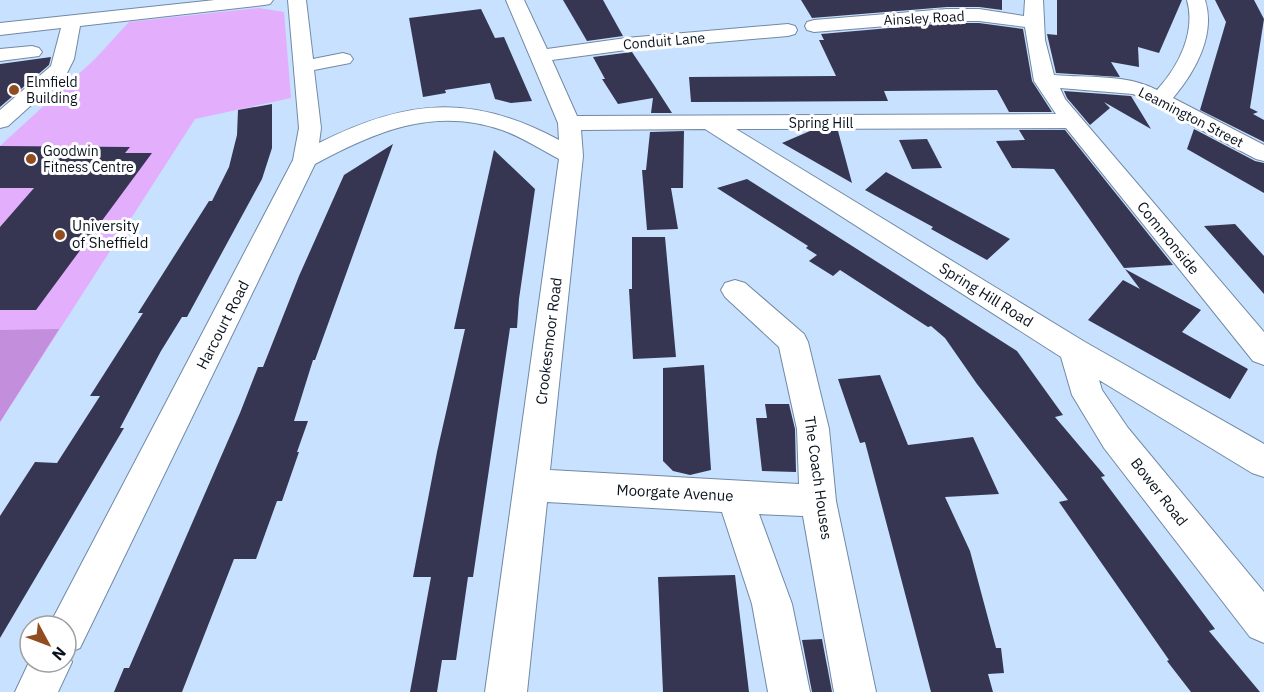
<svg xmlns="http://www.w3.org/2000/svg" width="1264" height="692" viewBox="0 0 1264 692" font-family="'IBM Plex Sans',sans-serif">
  <rect width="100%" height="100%" fill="#c7e1ff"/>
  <!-- green -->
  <path fill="#e3aefb" d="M259 8 284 12 291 98 195 119 0 422V146L95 59 129 22Z"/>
  <!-- forest -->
  <path fill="#c38edb" d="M59 329 0 422V330Z"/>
  <!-- building -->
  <g fill="#363652">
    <path d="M563 0H603L623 36 587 41Z"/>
    <path d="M801 0H1002V10L979 7H947L812 18Z"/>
    <path d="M1057 0H1182L1159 53 1138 47 1139 67 1111 62 1120 77 1056 73 1047 34 1057 35Z"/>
    <path d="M1215 0H1254L1264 19 1250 108 1258 112 1253 114 1264 120V142L1200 110 1226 22Z"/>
    <path d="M481 9 495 38 504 37 532 101 511 103 495 99 490 83 445 90 446 93 423 97 409 18Z"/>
    <path d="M947 23H979L1023 29 1032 81 1052 112H1009L997 90 884 91 888 101 691 102 689 77 836 76 819 40H824L821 34Z"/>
    <path d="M632 52 654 85 672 113H651L653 98 618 104 602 79H605L593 57Z"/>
    <path d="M51 57 49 65 0 107V64Z"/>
    <path d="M1064 91 1131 96 1151 129 1104 102 1110 108 1090 125 1067 98Z"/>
    <path d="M272 104V148L262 179 187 317H182L161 351 120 428H124L0 638V516L35 462 57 463 100 396H90L143 313H138L209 201H212L229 167 237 135 238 110Z"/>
    <path d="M1194 129 1255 161 1264 163V193L1187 149Z"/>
    <path d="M1019 130H1065L1173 265 1124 268 1054 169 1012 168 996 141 1025 140Z"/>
    <path d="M684 131 683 188H671L678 229 647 230 642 170H646L650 132Z"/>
    <path d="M810 131H838L852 183 782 143Z"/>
    <path d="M927 139 942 168 912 169 899 140Z"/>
    <path d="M393 144 315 360H313L294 421H308L297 452H299L282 501H277L256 559H234L182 692H114L124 668H129L240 413 258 367H263L299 276 344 175Z"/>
    <path d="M0 146 130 147 125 153H152L36 310H0V227L34 188H0Z"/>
    <path d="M494 150 535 189 519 299 517 328H510L473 577H468L456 660H442L437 692H410L431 577H413L437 452 465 329H454Z"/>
    <path d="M886 172 1010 239 987 260 931 229 933 227 865 190Z"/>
    <path d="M747 179 1017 351 1063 415 1055 417 1105 476 1101 477 1215 629 1209 631 1260 692H1191L1167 661 1169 660 1059 502 1068 500 977 384 945 338 931 326 928 327 840 270 833 276 809 261 817 255 806 248 808 246 717 188Z"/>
    <path d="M1235 224 1264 256V294L1204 226Z"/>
    <path d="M632 237H665L676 357 633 359 629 289H632Z"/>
    <path d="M1125 269 1201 310 1182 332 1248 369 1230 399 1088 320 1123 280 1140 289Z"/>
    <path d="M704 365 711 470 690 475 673 471 663 461V368Z"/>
    <path d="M880 375 908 445 973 437 999 494 945 497 970 551 996 648H1001L1004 673 988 674 993 692H931L865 442 860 443 838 379Z"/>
    <path d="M765 404H789L795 429 796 472 762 471 756 418H767Z"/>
    <path d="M735 575 749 692H663L658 577Z"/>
    <path d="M822 639 832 692H812L802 640Z"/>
  </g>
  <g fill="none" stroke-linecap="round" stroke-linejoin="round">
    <defs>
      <g id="minor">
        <path d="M215 0H273L270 4 264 5 80 26 74 59 67 73 8 126 0 128V110L51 66 61 28 0 35V23Z"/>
        <path d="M288 0H306L313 59 343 53 350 55 353 59 350 63 314 70 321 128 319 143C406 99 472 93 559 140L558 123 506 0H524L547 49 626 38 788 24 795 26 797 30 795 34 788 36 626 50 552 60 577 116 1056 114 1034 81 1025 27 979 21H947L814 32 807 30 805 26 807 22 814 20 947 9H979L1024 16 1025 0H1043L1045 40 1054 75C1088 78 1127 74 1157 90 1179 66 1196 32 1187 0H1205C1216 35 1195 72 1173 98L1264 145V161L1256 159 1133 94 1060 88 1065 99 1264 332V365L1253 361 1066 128 736 129 1085 342 1264 444V477L1252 473 1099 380 1102 390 1128 428 1264 592V643L1250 637 1104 448 1072 395 1061 357 705 129 581 130 583 156 550 470 799 484 797 429 779 347 725 297 721 290 725 283 735 280 745 283 804 334 808 342 829 429 836 501 876 692H834L803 516 759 514 792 604 810 692H768L752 604 722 512 547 502 527 692H485L559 159C540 149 522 137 502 130 434 106 374 132 315 164L80 648 68 653 72 662 58 692H15L30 660V662H66V626H49L52 620 293 160 299 128Z"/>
        <path d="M32 46 39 48 42 52 39 56 0 61V49Z"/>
      </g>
    </defs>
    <!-- minor casing -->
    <use href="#minor" stroke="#7189a4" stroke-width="2"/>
    <!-- minor -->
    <use href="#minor" fill="#fff" fill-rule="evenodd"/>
  </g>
  <!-- markers -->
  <g fill="#914d20" stroke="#fff" stroke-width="2">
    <circle cx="14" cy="90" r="6"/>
    <circle cx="31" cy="159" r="6"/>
    <circle cx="60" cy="235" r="6"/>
  </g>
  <g text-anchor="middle" stroke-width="6" stroke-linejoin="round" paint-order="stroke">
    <!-- far-street labels -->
    <g font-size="14" fill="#09121c" stroke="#fff">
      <text transform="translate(924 18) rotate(-3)" y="5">Ainsley Road</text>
      <text transform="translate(664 41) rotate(-5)" y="5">Conduit Lane</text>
      <text transform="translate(1191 117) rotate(27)" y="5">Leamington Street</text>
      <text x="821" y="128">Spring Hill</text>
    </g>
    <!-- far-poi labels -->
    <g font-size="14" fill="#09121c" stroke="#fff" text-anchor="start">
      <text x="26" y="87">Elmfield<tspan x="26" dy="16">Building</tspan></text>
      <text x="43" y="156">Goodwin<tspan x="43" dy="16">Fitness Centre</tspan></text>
    </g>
    <!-- poi labels -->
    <g font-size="15" fill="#09121c" stroke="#fff" text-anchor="start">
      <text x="72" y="231">University<tspan x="72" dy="17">of Sheffield</tspan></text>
    </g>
    <!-- street labels -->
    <g font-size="15" fill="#09121c" stroke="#fff">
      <text transform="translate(1168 238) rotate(51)" y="5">Commonside</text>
      <text transform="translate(986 295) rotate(32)" y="5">Spring Hill Road</text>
      <text transform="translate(223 325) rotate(-63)" y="5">Harcourt Road</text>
      <text transform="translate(549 341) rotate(-83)" y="5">Crookesmoor Road</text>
      <text transform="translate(818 478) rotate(82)" y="5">The Coach Houses</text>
      <text transform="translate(1159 492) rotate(52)" y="5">Bower Road</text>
      <text transform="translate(675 493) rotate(3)" y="5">Moorgate Avenue</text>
    </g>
  </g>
  <!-- north arrow -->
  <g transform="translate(48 644) rotate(131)"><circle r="28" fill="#ffffff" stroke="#9da0a4" stroke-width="1.5"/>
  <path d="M0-4.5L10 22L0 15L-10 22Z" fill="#914d20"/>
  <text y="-9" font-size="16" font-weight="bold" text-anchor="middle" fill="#09121c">N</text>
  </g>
</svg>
